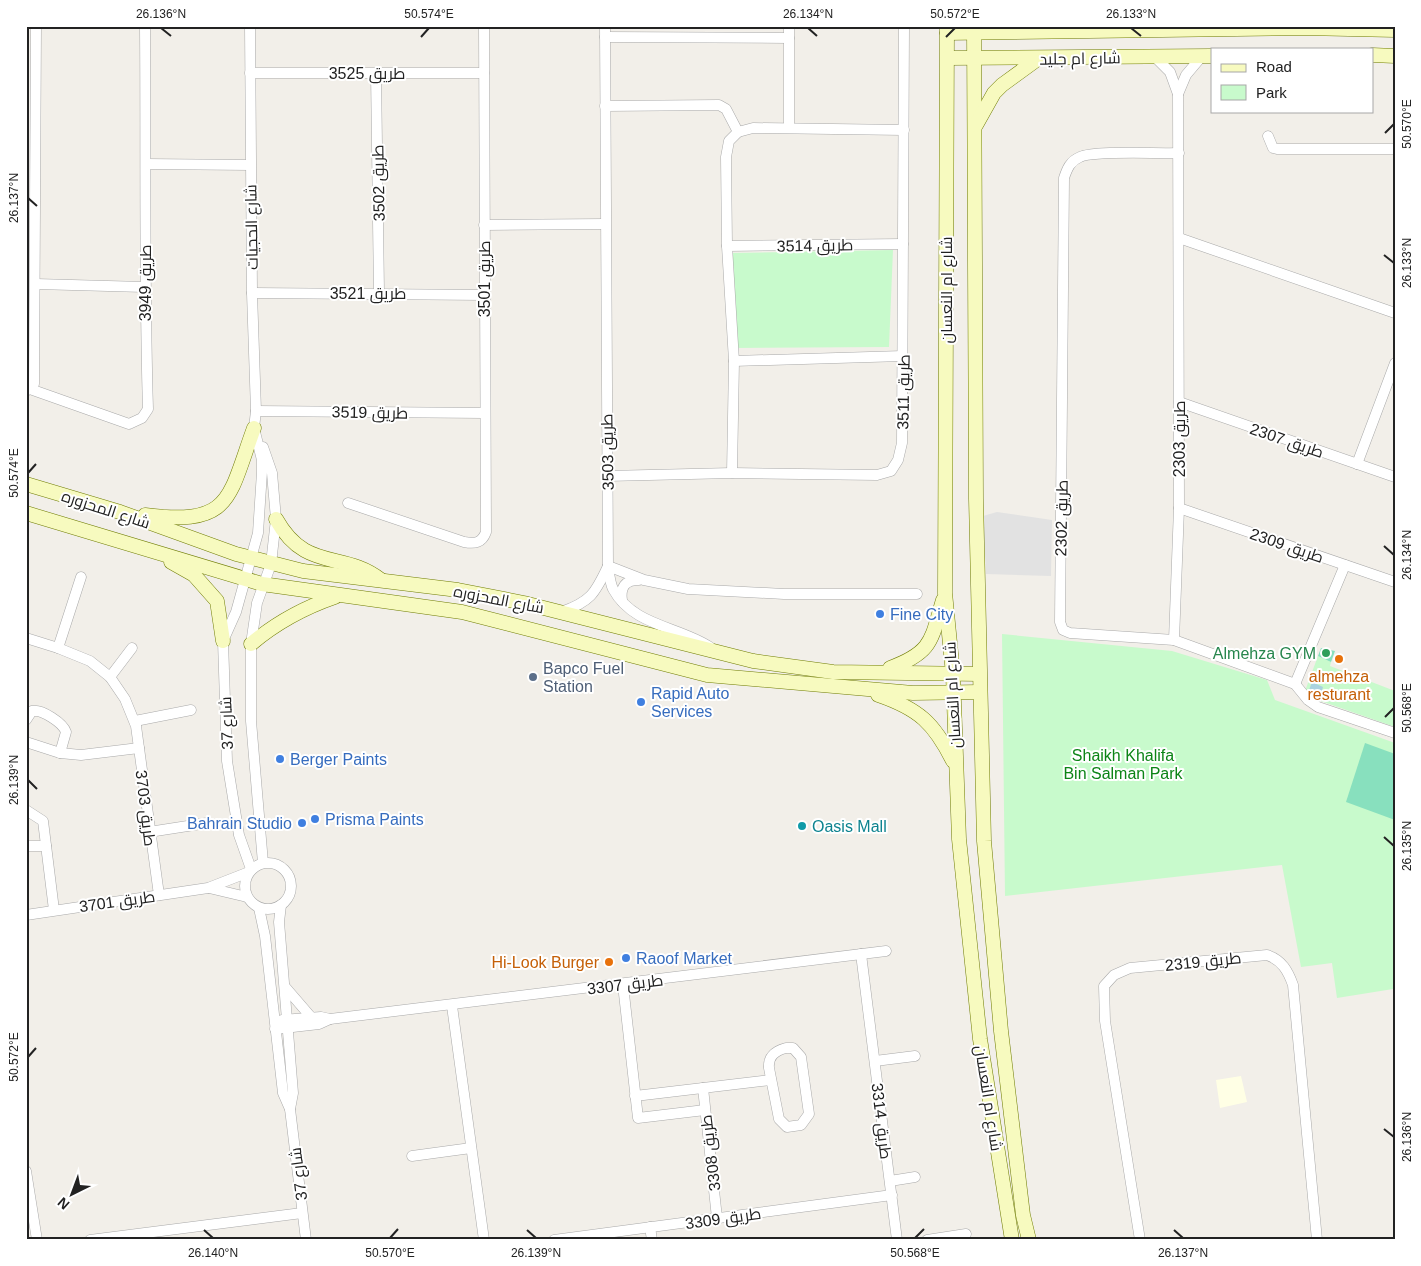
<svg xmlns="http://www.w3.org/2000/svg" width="1421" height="1266" viewBox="0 0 1421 1266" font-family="Helvetica,Cairo,sans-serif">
  <rect width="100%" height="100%" fill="#f2efe9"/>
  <!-- education -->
  <path fill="#ffffe5" d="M1241 1076 1247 1102 1220 1108 1216 1080Z"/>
  <!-- park -->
  <g fill="#c8facc">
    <path d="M893 250 889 347 733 348 731 253Z"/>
    <path d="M1002 634 1172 651 1267 680 1275 700 1395 743V1002L1393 989 1337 998 1332 963 1301 967 1282 865 1005 896Z"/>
    <path d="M1318 656 1331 662 1330 666 1395 691V727L1312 698 1305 691Z"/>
  </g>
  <!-- pitch -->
  <g fill="#88e0be">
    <path d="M1321 648 1335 651 1331 662 1318 656Z"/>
    <path d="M1365 743 1395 754V820L1346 802Z"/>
  </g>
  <!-- parking -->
  <path fill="#e2e2e2" d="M997 512 1052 520 1051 576 986 574 983 516Z"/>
  <!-- water -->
  <path fill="#aad3df" d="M1312 682 1323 687 1320 698 1309 690Z"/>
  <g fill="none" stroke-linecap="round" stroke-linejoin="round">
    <defs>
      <g id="street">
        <path d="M250 26 252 293 256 411 254 428 262 460V472L258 533 236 612 223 641 227 761 239 835 251 869"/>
        <path d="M605 26 608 566C609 573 610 583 613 589 633 626 678 626 710 647"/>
        <path d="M789 26V127"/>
        <path d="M605 37 789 38"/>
        <path d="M1155 57 1170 72 1178 94 1179 508 1174 640"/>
        <path d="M250 73H484"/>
        <path d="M376 73 379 293"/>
        <path d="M1178 94 1186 75 1202 56"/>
        <path d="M605 106 719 105 726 109 738 132"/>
        <path d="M1268 136 1273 148 1277 149H1395"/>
        <path d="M1179 153C1159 154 1095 150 1080 157 1070 161 1067 169 1064 178L1060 622 1063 630 1070 633 1174 640 1295 684 1308 700 1318 707 1395 733"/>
        <path d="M146 164 250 165"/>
        <path d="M484 225 605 224"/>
        <path d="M1179 238 1395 313"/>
        <path d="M727 246 903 244"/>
        <path d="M36 284 144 287"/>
        <path d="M252 293 484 295"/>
        <path d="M734 361 903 356"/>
        <path d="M30 389 129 424 142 418 148 409C144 281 146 154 145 26"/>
        <path d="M26 391 34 384 36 26"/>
        <path d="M1179 402 1395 477"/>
        <path d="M256 411 484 413"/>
        <path d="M1357 464 1395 363"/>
        <path d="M732 473 734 361 727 246 726 157 729 141 738 132 753 128 904 130"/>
        <path d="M607 476 732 473 877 475 891 471 898 460 902 443 904 26"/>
        <path d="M348 503 464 542C475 544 482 543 486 532L484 26"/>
        <path d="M1179 508 1395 582"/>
        <path d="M608 566 644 580 688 589 784 594H917"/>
        <path d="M622 601C620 587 625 580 639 580"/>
        <path d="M561 612C590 602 595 594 608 566"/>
        <path d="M26 638 58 648 90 661 110 677 125 699 136 726 159 895"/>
        <path d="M58 648 81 577"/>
        <path d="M110 677 132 648"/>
        <path d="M1295 684 1345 565"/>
        <path d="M26 720 32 711C42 709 63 723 66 732L60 753 26 742"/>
        <path d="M135 721 191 710"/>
        <path d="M60 753 81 755 139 748"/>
        <path d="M26 810 43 821 54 910"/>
        <path d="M149 832 207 823"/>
        <path d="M26 846H46"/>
        <circle cx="268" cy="886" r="23"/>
        <path d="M263 863 251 721V644L257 603 271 564 276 519 272 473 263 447"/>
        <path d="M209 888 247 897"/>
        <path d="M281 905 279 922 293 1093 290 1109"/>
        <path d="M259 908 265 936 283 1093 290 1109 306 1240"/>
        <path d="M26 915 208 888 249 872"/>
        <path d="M861 954 897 1240"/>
        <path d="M623 985 638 1118 705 1110"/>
        <path d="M286 988 311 1017"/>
        <path d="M452 1006 484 1240"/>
        <path d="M282 1020 321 1017 330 1019"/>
        <path d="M275 1029 319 1024 330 1019 886 951"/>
        <path d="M786 1048H793L801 1057 809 1114 801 1125 787 1127 779 1119 769 1068C768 1056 775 1051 786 1048Z"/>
        <path d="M875 1061 915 1056"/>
        <path d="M703 1088 717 1218"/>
        <path d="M635 1096 771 1080"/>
        <path d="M412 1156 471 1148"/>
        <path d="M26 1171 37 1240"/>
        <path d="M890 1181 915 1177"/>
        <path d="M650 1227 652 1240"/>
        <path d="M90 1240 302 1213"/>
        <path d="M554 1240 892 1195"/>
        <path d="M927 1240 966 1234"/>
        <path d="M1140 1240 1105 1021 1104 986 1114 975 1130 968 1267 955C1282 960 1288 971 1293 985L1317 1240"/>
      </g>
      <g id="secondary">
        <path d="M947 26 945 593 953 674 959 839 980 1039 1012 1240"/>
        <path d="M974 26 976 499 984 841 1001 1031 1023 1215 1029 1240"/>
        <path d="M947 33 1303 28 1395 30"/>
        <path d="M1372 55 1395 56"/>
        <path d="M948 58 1212 56"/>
        <path d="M976 125 994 93 1002 85 1039 58"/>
        <path d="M26 484 120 512 236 554 303 571 458 590 524 603 753 661 833 672 979 674"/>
        <path d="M26 513 262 584 462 612 707 675 913 693 980 692"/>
        <path d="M145 515C232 526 228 499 254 428"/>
        <path d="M276 519C306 573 343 550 381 580"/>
        <path d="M171 562 194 575 217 601 223 641"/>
        <path d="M251 644C277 622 303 608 335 597"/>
        <path d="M890 668C933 652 931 640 943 600"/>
        <path d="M878 695C919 709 934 723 953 761"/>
      </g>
    </defs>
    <!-- street casing -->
    <use href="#street" stroke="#a9a9a9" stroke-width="11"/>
    <!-- secondary casing -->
    <use href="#secondary" stroke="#707d05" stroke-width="15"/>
    <!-- street -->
    <use href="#street" stroke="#fff" stroke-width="10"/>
    <!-- secondary -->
    <use href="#secondary" stroke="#f7fabf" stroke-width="14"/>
  </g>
  <!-- ticks -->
  <path fill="none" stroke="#222" stroke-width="2" d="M161 28 171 36M808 28 817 36M1131 28 1141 36M421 37 429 28M946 37 955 28M1385 133 1394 124M28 198 37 206M1384 255 1394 263M28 473 36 464M1384 546 1394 555M1385 717 1394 708M28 780 37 789M1384 837 1394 846M28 1057 36 1048M1384 1129 1394 1137M204 1230 213 1238M527 1230 536 1238M1174 1230 1183 1238M390 1238 398 1229M915 1238 924 1229"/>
  <!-- markers -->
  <g fill="#3f7fe0" stroke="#fff" stroke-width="2">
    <circle cx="880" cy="614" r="5"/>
    <circle cx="641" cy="702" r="5"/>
    <circle cx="280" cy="759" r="5"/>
    <circle cx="315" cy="819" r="5"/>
    <circle cx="302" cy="823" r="5"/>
    <circle cx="626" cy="958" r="5"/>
  </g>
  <circle fill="#2e9e5b" stroke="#fff" stroke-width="2" cx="1326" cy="653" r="5"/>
  <g fill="#e8710a" stroke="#fff" stroke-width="2">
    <circle cx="1339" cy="659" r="5"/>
    <circle cx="609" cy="962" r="5"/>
  </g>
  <circle fill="#5c6f8a" stroke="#fff" stroke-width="2" cx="533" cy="677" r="5"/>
  <circle fill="#0f9aa8" stroke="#fff" stroke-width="2" cx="802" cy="826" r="5"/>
  <g text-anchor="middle" stroke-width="4" stroke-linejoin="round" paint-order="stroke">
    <!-- street labels -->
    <g font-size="16" fill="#222" stroke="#fff">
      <text transform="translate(1080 58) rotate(-1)" y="6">شارع ام جليد</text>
      <text x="367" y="79">طريق 3525</text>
      <text transform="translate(378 183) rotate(-91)" y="6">طريق 3502</text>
      <text transform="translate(251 227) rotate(-91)" y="6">شارع الحجيات</text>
      <text transform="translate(815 245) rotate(-1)" y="6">طريق 3514</text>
      <text transform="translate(484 279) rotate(-90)" y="6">طريق 3501</text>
      <text transform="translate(145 283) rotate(-90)" y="6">طريق 3949</text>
      <text transform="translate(946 290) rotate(-90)" y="6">شارع ام النعسان</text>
      <text x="368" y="299">طريق 3521</text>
      <text transform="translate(903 392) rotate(-89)" y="6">طريق 3511</text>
      <text transform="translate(370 412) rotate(1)" y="6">طريق 3519</text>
      <text transform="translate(1179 439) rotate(-90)" y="6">طريق 2303</text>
      <text transform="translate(1287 440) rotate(19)" y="6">طريق 2307</text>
      <text transform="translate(607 452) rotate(-91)" y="6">طريق 3503</text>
      <text transform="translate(106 509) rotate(18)" y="6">شارع المحزوره</text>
      <text transform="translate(1061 518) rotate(-89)" y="6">طريق 2302</text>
      <text transform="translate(1287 545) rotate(19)" y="6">طريق 2309</text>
      <text transform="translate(499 599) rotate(11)" y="6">شارع المحزوره</text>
      <text transform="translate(952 695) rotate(-93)" y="6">شارع ام النعسان</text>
      <text transform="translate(226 723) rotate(-92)" y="6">شارع 37</text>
      <text transform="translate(146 808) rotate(83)" y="6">طريق 3703</text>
      <text transform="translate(117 901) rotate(-8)" y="6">طريق 3701</text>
      <text transform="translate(1203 961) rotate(-6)" y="6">طريق 2319</text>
      <text transform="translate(625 984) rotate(-7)" y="6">طريق 3307</text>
      <text transform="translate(989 1098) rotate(81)" y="6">شارع ام النعسان</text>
      <text transform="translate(882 1121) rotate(83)" y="6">طريق 3314</text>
      <text transform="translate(710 1153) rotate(-97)" y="6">طريق 3308</text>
      <text transform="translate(298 1174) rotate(-97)" y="6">شارع 37</text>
      <text transform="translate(723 1218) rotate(-8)" y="6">طريق 3309</text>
    </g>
    <!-- shop labels -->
    <g font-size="16" fill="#366cbe" stroke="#fff" text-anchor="start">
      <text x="890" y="620">Fine City</text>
      <text x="651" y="699">Rapid Auto<tspan x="651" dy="18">Services</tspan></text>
      <text x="290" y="765">Berger Paints</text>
      <text x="325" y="825">Prisma Paints</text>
      <text x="292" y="829" text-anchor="end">Bahrain Studio</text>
      <text x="636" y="964">Raoof Market</text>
    </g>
    <!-- leisure labels -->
    <g font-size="16" fill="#27864d" stroke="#fff" text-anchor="end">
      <text x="1316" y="659">Almehza GYM</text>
    </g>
    <!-- service labels -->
    <g font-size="16" fill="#4e5e75" stroke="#fff" text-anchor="start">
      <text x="543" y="674">Bapco Fuel<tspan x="543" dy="18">Station</tspan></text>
    </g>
    <!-- food labels -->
    <g font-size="16" fill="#c56008" stroke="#fff">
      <text x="1339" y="682">almehza<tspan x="1339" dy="18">resturant</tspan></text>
      <text x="599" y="968" text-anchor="end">Hi-Look Burger</text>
    </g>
    <!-- park labels -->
    <g font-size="16" fill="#0c8416" stroke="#fff">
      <text x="1123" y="761">Shaikh Khalifa<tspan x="1123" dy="18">Bin Salman Park</tspan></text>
    </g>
    <!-- culture labels -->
    <g font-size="16" fill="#0d838f" stroke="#fff" text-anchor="start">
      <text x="812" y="832">Oasis Mall</text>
    </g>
  </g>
  <!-- border -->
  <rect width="1421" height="1266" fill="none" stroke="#ffffff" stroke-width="55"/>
  <!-- legend -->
  <rect x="1211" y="48" width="162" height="65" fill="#ffffff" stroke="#a7a7a7"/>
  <rect x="1221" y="64" width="25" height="8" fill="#f7fabf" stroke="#a7a7a7"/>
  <text x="1256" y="72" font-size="15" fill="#222222">Road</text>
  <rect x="1221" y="85" width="25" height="15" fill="#c8facc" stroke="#a7a7a7"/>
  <text x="1256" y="98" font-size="15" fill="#222222">Park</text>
  <!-- north arrow -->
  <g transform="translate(72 1194) rotate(222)" stroke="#ffffff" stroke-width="4" paint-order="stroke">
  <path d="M0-4L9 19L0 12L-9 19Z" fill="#222222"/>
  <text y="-8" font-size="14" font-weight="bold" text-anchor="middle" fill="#222222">N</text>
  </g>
  <rect x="28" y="28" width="1366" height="1210" fill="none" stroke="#222" stroke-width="2"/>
  <g font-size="12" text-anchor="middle" fill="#222">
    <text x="161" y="18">26.136°N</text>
    <text x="429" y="18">50.574°E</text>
    <text x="808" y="18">26.134°N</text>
    <text x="955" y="18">50.572°E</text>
    <text x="1131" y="18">26.133°N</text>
    <text transform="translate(1407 124) rotate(-90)" y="4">50.570°E</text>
    <text transform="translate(14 198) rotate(-90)" y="4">26.137°N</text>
    <text transform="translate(1407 263) rotate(-90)" y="4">26.133°N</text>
    <text transform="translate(14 473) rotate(-90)" y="4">50.574°E</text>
    <text transform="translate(1407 555) rotate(-90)" y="4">26.134°N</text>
    <text transform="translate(1407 708) rotate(-90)" y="4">50.568°E</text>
    <text transform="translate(14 780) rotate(-90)" y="4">26.139°N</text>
    <text transform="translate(1407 846) rotate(-90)" y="4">26.135°N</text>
    <text transform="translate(14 1057) rotate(-90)" y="4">50.572°E</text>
    <text transform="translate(1407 1137) rotate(-90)" y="4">26.136°N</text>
    <text x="213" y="1257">26.140°N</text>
    <text x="390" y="1257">50.570°E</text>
    <text x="536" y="1257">26.139°N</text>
    <text x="915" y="1257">50.568°E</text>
    <text x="1183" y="1257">26.137°N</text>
  </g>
</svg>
